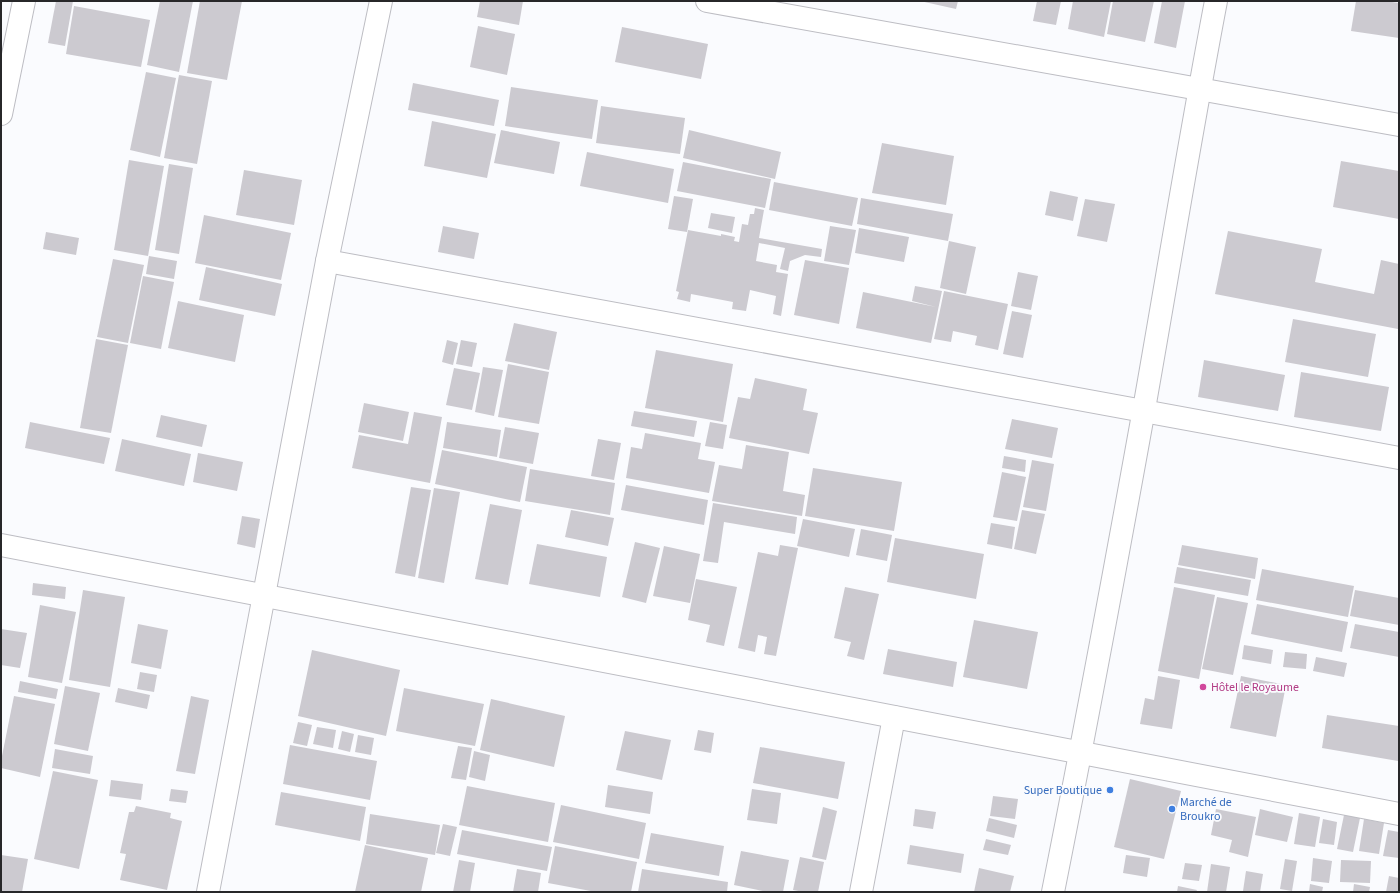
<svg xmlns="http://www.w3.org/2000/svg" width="1400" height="893" viewBox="0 0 1400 893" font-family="'Source Sans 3',sans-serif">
  <rect width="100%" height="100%" fill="#fafbfe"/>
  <!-- building -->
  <g fill="#cccad0">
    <path d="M56 1H73L65 46 48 43Z"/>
    <path d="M160 1H193L179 72 147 65Z"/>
    <path d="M200 1H242L227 80 187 73Z"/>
    <path d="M480 1H523L519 25 477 17Z"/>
    <path d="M920 1H958L956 9Z"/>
    <path d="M1037 1H1061L1056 25 1033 21Z"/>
    <path d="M1073 1H1111L1104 37 1068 29Z"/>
    <path d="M1113 1H1154L1145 42 1107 34Z"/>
    <path d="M1162 1H1185L1176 48 1154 43Z"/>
    <path d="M1356 1H1385L1399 3V38L1351 31Z"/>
    <path d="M74 6 150 20 141 67 66 54Z"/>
    <path d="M478 26 515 34 507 75 470 67Z"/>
    <path d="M622 27 708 44 701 79 615 62Z"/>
    <path d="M146 72 176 78 160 157 130 150Z"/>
    <path d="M179 75 212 81 197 164 164 158Z"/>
    <path d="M413 83 499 100 494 126 408 110Z"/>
    <path d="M511 87 598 100 592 139 505 126Z"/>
    <path d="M601 106 685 118 680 154 596 143Z"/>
    <path d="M432 121 496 134 487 178 424 166Z"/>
    <path d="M501 130 560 142 554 174 494 163Z"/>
    <path d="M689 130 781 152 775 179 683 158Z"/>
    <path d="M882 143 954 156 946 205 872 193Z"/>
    <path d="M587 152 674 169 668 203 580 186Z"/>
    <path d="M129 160 164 166 148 256 114 250Z"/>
    <path d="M1341 161 1399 171V219L1333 207Z"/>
    <path d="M683 162 771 179 765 208 677 191Z"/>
    <path d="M169 164 193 168 179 254 155 250Z"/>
    <path d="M244 170 302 180 294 225 236 215Z"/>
    <path d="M774 182 858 198 852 226 769 210Z"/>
    <path d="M1050 191 1078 197 1073 221 1045 215Z"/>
    <path d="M674 196 693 199 687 232 668 229Z"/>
    <path d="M861 198 953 214 948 241 857 224Z"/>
    <path d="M1085 199 1115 204 1107 242 1077 236Z"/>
    <path d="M755 208 764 210 759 238 822 249 821 257 805 255 790 261 788 271 780 269 785 248 759 243 756 261 777 265 776 272 788 274 781 316 773 314 776 296 750 290 746 311 732 309 733 302 691 294 690 302 677 299 679 292 676 291 688 230 721 236V234L735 237 734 241 739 242 742 224 748 225 750 214H754Z"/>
    <path d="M711 213 735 217 732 233 708 228Z"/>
    <path d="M204 215 291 233 281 280 195 263Z"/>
    <path d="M443 226 479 233 474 259 438 252Z"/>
    <path d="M830 226 856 230 849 265 824 261Z"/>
    <path d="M859 228 909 237 904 262 855 253Z"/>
    <path d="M1228 231 1322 249 1315 282 1374 294 1381 260 1399 264 1398 329 1215 294Z"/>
    <path d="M46 232 79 238 76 255 43 249Z"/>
    <path d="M949 241 976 247 966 294 940 288Z"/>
    <path d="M149 256 177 261 174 279 146 274Z"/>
    <path d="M113 259 144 265 128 343 97 337Z"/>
    <path d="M805 260 849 268 839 324 794 315Z"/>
    <path d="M206 267 282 284 275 316 199 300Z"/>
    <path d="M1018 272 1038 276 1031 310 1011 306Z"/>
    <path d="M143 276 174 282 161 349 130 343Z"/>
    <path d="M915 286 942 291 931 343 856 328 863 292 936 307 912 301Z"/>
    <path d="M944 291 1008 304 998 350 975 345 977 336 953 331 951 342 934 339Z"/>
    <path d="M178 301 244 315 235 362 168 348Z"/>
    <path d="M1012 311 1032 315 1023 358 1003 354Z"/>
    <path d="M1293 319 1376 334 1368 377 1285 362Z"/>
    <path d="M514 323 557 332 549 370 505 361Z"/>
    <path d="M96 339 128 345 111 433 80 428Z"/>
    <path d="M447 340 458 343 453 365 442 362Z"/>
    <path d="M461 340 477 343 472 367 456 364Z"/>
    <path d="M656 350 733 364 723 422 645 408Z"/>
    <path d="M1204 360 1285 375 1278 411 1198 397Z"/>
    <path d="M508 364 549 372 539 424 498 417Z"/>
    <path d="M483 367 503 370 494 416 475 412Z"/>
    <path d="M454 368 480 373 472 410 446 405Z"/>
    <path d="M1301 372 1389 387 1381 431 1294 417Z"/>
    <path d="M755 378 807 389 803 410 818 413 809 454 729 438 738 397 750 399Z"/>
    <path d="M364 403 409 412 403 441 358 432Z"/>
    <path d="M634 411 697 421 694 437 631 426Z"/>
    <path d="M414 412 442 417 430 483 352 468 359 435 408 444Z"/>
    <path d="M161 415 207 425 202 447 156 437Z"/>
    <path d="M1012 419 1058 428 1052 458 1005 449Z"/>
    <path d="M30 422 110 438 104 464 25 448Z"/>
    <path d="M447 422 501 430 497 457 443 448Z"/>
    <path d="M710 422 727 425 723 449 705 446Z"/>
    <path d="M505 427 539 433 533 464 499 458Z"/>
    <path d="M645 433 701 443 698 459 715 462 709 493 626 478 631 447 642 449Z"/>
    <path d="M122 439 191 454 184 486 115 471Z"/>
    <path d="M598 439 621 443 614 480 591 476Z"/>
    <path d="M746 445 789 452 783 491 805 495 802 516 712 501 719 465 742 469Z"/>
    <path d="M442 450 527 467 520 502 435 484Z"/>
    <path d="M198 453 243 462 237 491 193 482Z"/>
    <path d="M1004 456 1026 460 1025 472 1002 468Z"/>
    <path d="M1032 460 1054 464 1046 511 1023 507Z"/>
    <path d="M813 468 902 482 894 531 805 516Z"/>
    <path d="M530 469 615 483 610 515 525 501Z"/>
    <path d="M1002 472 1026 477 1017 521 993 517Z"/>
    <path d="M626 485 708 500 704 525 621 510Z"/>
    <path d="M411 487 431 490 415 577 395 573Z"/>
    <path d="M434 488 460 492 444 583 418 578Z"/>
    <path d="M713 503 797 517 795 534 724 522 718 563 703 561Z"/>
    <path d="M490 504 522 510 508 585 475 579Z"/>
    <path d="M571 510 614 518 608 546 565 537Z"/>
    <path d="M1022 510 1045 514 1036 554 1014 549Z"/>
    <path d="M242 516 260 519 255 548 237 544Z"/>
    <path d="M803 519 855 529 849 557 797 546Z"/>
    <path d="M991 523 1015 527 1012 549 987 544Z"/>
    <path d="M861 529 892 535 887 561 856 555Z"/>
    <path d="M895 538 984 554 976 599 887 582Z"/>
    <path d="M635 542 660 548 646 603 622 597Z"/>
    <path d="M537 544 607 557 600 597 529 584Z"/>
    <path d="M780 545 798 548 776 656 764 654 767 637 758 635 755 652 738 648 758 552 778 556Z"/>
    <path d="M1182 545 1258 558 1255 579 1178 565Z"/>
    <path d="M664 546 700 554 690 603 653 596Z"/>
    <path d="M1177 567 1251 580 1248 596 1174 583Z"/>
    <path d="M1262 569 1354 586 1348 617 1256 600Z"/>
    <path d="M696 579 737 587 724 646 706 642 710 625 688 620Z"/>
    <path d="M33 583 66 587 65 599 32 595Z"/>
    <path d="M845 587 879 594 864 660 847 656 851 642 834 638Z"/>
    <path d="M1174 587 1215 595 1199 679 1158 671Z"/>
    <path d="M83 590 125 597 110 687 69 680Z"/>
    <path d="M1355 590 1399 598V625L1350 616Z"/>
    <path d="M1217 597 1248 603 1233 675 1202 669Z"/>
    <path d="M1257 604 1348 622 1342 652 1251 634Z"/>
    <path d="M40 605 76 612 62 683 28 677Z"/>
    <path d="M974 620 1038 632 1027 689 963 677Z"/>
    <path d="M138 624 168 630 161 669 131 663Z"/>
    <path d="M1355 624 1399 632V657L1350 648Z"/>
    <path d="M1 629 27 633 20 668 1 665Z"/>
    <path d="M1244 645 1273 650 1271 664 1242 659Z"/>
    <path d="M888 649 957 662 953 687 883 674Z"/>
    <path d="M312 650 400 670 386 736 298 716Z"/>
    <path d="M1285 652 1307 654 1306 669 1283 667Z"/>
    <path d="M1316 657 1347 663 1344 677 1313 671Z"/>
    <path d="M140 672 157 675 154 692 137 689Z"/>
    <path d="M1158 676 1180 680 1172 729 1140 724 1145 698 1154 700Z"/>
    <path d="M1241 676 1286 685 1276 737 1230 728Z"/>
    <path d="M20 681 58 689 56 699 18 692Z"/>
    <path d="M65 686 100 693 88 751 54 744Z"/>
    <path d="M118 688 150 695 147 709 115 702Z"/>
    <path d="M404 688 484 704 475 746 396 731Z"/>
    <path d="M14 696 55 704 40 777 1 768V761Z"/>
    <path d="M191 696 209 700 195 774 176 771Z"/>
    <path d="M491 699 565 716 554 767 480 750Z"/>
    <path d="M1327 715 1399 726 1398 761 1322 748Z"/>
    <path d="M298 722 312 725 307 746 293 743Z"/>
    <path d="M317 727 336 730 333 748 313 744Z"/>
    <path d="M698 730 714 733 711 753 694 750Z"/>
    <path d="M342 731 354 734 350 752 338 749Z"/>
    <path d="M625 731 671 740 662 780 616 770Z"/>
    <path d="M358 735 374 738 371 755 355 752Z"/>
    <path d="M290 745 377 761 370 800 283 784Z"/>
    <path d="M458 746 472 748 466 780 451 778Z"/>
    <path d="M760 747 845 762 838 799 753 783Z"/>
    <path d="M55 749 93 756 90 774 52 768Z"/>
    <path d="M474 751 490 755 485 781 469 777Z"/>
    <path d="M53 771 98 780 79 869 34 859Z"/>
    <path d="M1130 779 1181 791 1164 859 1114 847Z"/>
    <path d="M111 780 143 784 141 800 109 796Z"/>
    <path d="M608 785 653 792 650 814 605 807Z"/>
    <path d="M467 786 555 803 548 842 459 825Z"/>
    <path d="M171 789 188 791 186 803 169 801Z"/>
    <path d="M752 789 781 793 777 824 747 820Z"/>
    <path d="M281 792 366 807 360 841 275 825Z"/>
    <path d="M993 796 1018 799 1015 819 990 816Z"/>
    <path d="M561 805 646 823 639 859 553 842Z"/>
    <path d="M136 806 171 813 170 818 182 821 167 890 120 880 126 854 120 853 129 812H134Z"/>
    <path d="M823 807 837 811 826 860 812 857Z"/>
    <path d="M915 809 936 812 933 829 913 826Z"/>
    <path d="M1216 809 1256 817 1248 857 1229 852 1232 840 1211 835Z"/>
    <path d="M1260 809 1293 817 1287 842 1255 835Z"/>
    <path d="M1299 813 1320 817 1315 847 1294 844Z"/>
    <path d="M370 814 440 825 435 855 366 844Z"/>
    <path d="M1344 815 1360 818 1353 852 1337 849Z"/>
    <path d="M989 818 1017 825 1014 838 986 831Z"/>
    <path d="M1323 819 1337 822 1334 845 1319 843Z"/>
    <path d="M1364 819 1384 823 1379 854 1359 851Z"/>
    <path d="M443 824 457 827 450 856 436 853Z"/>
    <path d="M462 830 552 847 547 871 457 854Z"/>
    <path d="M1388 830 1399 832V858L1383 856Z"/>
    <path d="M651 833 724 846 719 876 645 863Z"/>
    <path d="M986 839 1011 845 1008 855 983 850Z"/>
    <path d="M365 845 428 858 421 892H355Z"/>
    <path d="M910 845 964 854 961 873 907 864Z"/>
    <path d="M555 846 637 862 631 892H596L548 883Z"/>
    <path d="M741 851 789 860 783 892H767L734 885Z"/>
    <path d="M1 855 28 859 22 892H1Z"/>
    <path d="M1126 855 1150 858 1147 877 1123 873Z"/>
    <path d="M800 857 824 862 818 892H804L793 890Z"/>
    <path d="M1313 858 1332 861 1329 883 1311 881Z"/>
    <path d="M1285 859 1297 861 1292 891 1280 889Z"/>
    <path d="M459 860 475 863 470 892H453Z"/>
    <path d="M1341 860 1371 861 1370 883 1340 882Z"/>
    <path d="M1185 863 1202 865 1199 881 1182 879Z"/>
    <path d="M1211 864 1230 867 1226 892H1207Z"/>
    <path d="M979 868 1014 876 1010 892H974Z"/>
    <path d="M517 869 541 873 538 892H513Z"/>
    <path d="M642 869 728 882 727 892H638Z"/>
    <path d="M1246 871 1263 874 1260 892 1243 891Z"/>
    <path d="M1389 876 1399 878V892H1386Z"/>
    <path d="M1310 884 1323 887 1322 892H1309Z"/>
    <path d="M1354 884 1370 887 1369 892H1353Z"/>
    <path d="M1178 886 1197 890 1196 892H1177Z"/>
  </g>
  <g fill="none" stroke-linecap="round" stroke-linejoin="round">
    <defs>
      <g id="minor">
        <path d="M707 1 1199 89 1399 125"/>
        <path d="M1 114 24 1"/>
        <path d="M327 261 1399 458"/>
        <path d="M1 545 1399 814"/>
        <path d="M208 892 327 261 381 1"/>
        <path d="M861 892 894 717"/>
        <path d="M1053 892C1085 731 1115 570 1144 409 1168 273 1190 137 1216 1"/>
      </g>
    </defs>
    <!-- minor casing -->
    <use href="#minor" stroke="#bdbdc3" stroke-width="24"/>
    <!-- minor -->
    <use href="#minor" stroke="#fff" stroke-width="22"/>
  </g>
  <!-- markers -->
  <circle fill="#d1479c" stroke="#fafbfe" stroke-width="1.5" cx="1203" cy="687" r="4"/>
  <g fill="#3f7fe0" stroke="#fafbfe" stroke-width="1.5">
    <circle cx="1110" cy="790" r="4"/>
    <circle cx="1172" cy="809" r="4"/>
  </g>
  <g text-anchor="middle" stroke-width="3.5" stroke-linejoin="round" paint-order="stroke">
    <!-- hotel labels -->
    <g font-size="12" fill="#b23c85" stroke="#fafbfe" text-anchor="start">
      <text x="1211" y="691">Hôtel le Royaume</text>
    </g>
    <!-- shop labels -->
    <g font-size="12" fill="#366cbe" stroke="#fafbfe" text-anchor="end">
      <text x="1102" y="794">Super Boutique</text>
      <text x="1180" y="806" text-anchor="start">Marché de<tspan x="1180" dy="14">Broukro</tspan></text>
    </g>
  </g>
  <!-- border -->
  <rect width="1400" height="893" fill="none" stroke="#272729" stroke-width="4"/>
</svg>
